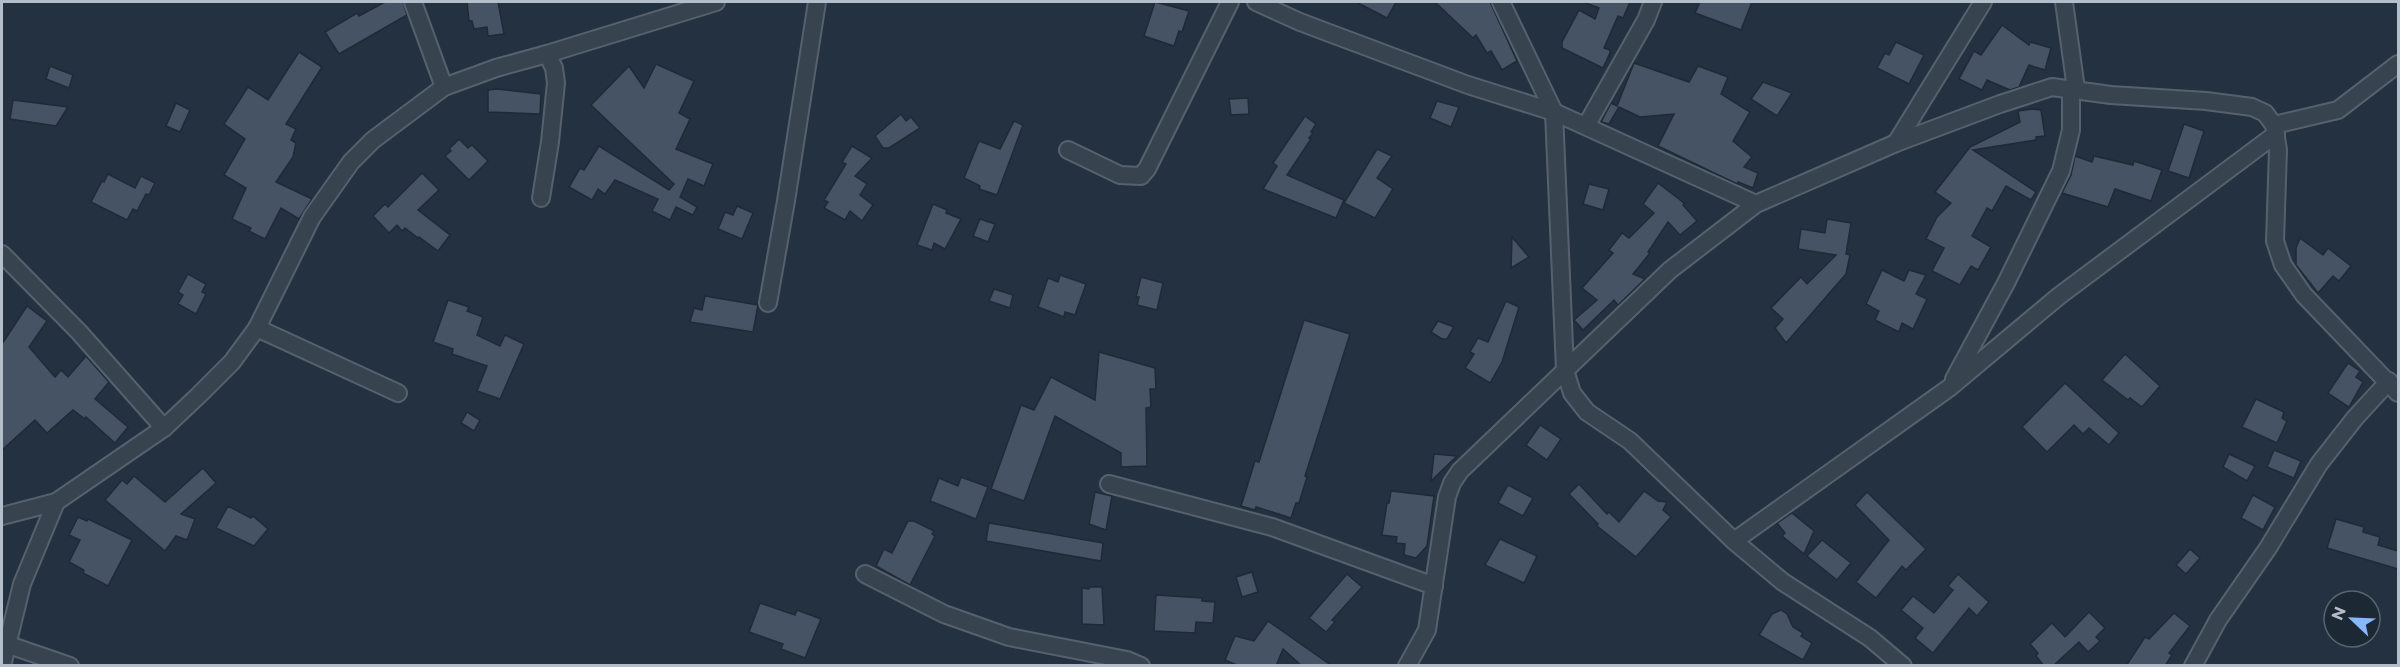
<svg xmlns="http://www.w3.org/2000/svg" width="2400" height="667" viewBox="0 0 2400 667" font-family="Montserrat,sans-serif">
  <rect width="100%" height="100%" fill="#243140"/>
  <!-- building -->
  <g fill="#455364" stroke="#1f2a37" stroke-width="1.5">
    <path d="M385 2H403L407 15 339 54 325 32 357 13 359 16Z"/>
    <path d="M467 2H498L504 34 488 36 487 27 474 29 472 21H469Z"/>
    <path d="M1155 2 1189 11 1182 32 1179 31 1174 46 1144 36Z"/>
    <path d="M1356 2H1396L1387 18Z"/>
    <path d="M1435 2H1490L1517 61 1502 70 1491 51 1487 53 1476 35 1473 38Z"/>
    <path d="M1583 2H1630L1623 18 1618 16 1604 48 1610 50V53L1603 68 1562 48V42L1579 10 1595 19 1599 8Z"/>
    <path d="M1700 2H1752L1741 30 1695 13Z"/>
    <path d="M2002 25 2029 45 2030 42 2051 48 2045 70 2029 65 2019 87 2010 90 1987 80 1982 90 1959 79 1974 51 1981 55Z"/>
    <path d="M1896 42 1924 55 1909 84 1877 68 1885 53 1889 55Z"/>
    <path d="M299 52 322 67 286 124 296 129 291 140 296 143 293 157 276 182 312 199 299 219 281 208 265 239 249 231 251 228 232 219 246 188 224 175 245 139 224 124 248 87 268 100Z"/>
    <path d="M1634 63 1689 82 1698 66 1728 77 1721 94 1750 112 1733 141 1752 157 1744 167 1758 173 1753 188 1738 182 1737 184 1658 146 1674 114 1640 117 1619 107 1609 124 1601 122 1611 103 1617 106Z"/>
    <path d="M656 64 694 81 679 113 690 119 676 149 713 164 704 186 688 179 680 197 697 207 693 215 676 207 670 220 652 211 658 199 615 180 605 194 598 189 592 200 569 187 580 168 584 170 599 146 669 190 674 184 591 105 629 66 644 88Z"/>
    <path d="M50 66 73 75 69 88 46 79Z"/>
    <path d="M1763 82 1792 93 1777 116 1751 99Z"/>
    <path d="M497 89 541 94 540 114 488 112V90Z"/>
    <path d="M1248 98 1249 114 1231 115 1229 99Z"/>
    <path d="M13 100 68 107 56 126 10 119Z"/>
    <path d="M1437 101 1459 107 1451 127 1430 118Z"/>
    <path d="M176 103 190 110 180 132 166 126Z"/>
    <path d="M2032 109 2041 110 2045 136 2036 137V140L1973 150 2036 192 2031 200 2006 186 1992 211 1987 208 1972 236 1991 247 1978 270 1971 266 1960 285 1932 271 1944 248 1926 239 1937 217 1951 203 1935 192 1970 147 2020 122 2018 111Z"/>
    <path d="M901 114 906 121 911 117 920 128 889 148H883L875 136Z"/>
    <path d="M1305 116 1316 124 1311 132 1313 133 1309 138 1311 139 1287 175 1344 200 1336 218 1263 189 1277 166 1273 163Z"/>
    <path d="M1014 121 1023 125 997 195 979 189 980 186 964 178 979 141 1000 149Z"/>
    <path d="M2184 124 2204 131 2189 178 2168 171Z"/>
    <path d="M459 139 468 148 472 145 488 161 469 180 445 156 451 151 449 149Z"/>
    <path d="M852 146 872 158 855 176 867 184 860 195 873 205 862 221 850 211 845 220 824 208 828 202 824 200 846 164 842 162Z"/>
    <path d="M1377 149 1392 156 1377 178 1393 189 1375 218 1344 203Z"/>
    <path d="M2075 156 2092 162 2094 156 2133 165 2134 161 2162 170 2151 201 2115 189 2108 207 2062 193 2071 175Z"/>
    <path d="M422 173 439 190 418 210 450 235 438 251 419 237 418 238 405 228 402 231 397 225 389 233 373 216 385 204 388 207Z"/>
    <path d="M108 174 135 188 141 176 155 183 149 195 146 194 137 211 133 209 127 220 91 202 102 181 104 182Z"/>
    <path d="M1658 183 1684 203 1683 205 1697 221 1680 235 1668 222 1648 252 1650 253 1633 274 1645 279 1618 305 1614 300 1583 330 1574 320 1597 300 1582 288 1613 253 1609 250 1622 233 1629 238 1654 213 1643 204Z"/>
    <path d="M1589 184 1609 189 1603 210 1583 204Z"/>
    <path d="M933 204 947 210 946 213 961 219 945 249 934 243 932 250 917 245Z"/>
    <path d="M737 206 753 213 742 239 718 229 725 212 733 215Z"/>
    <path d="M980 219 995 224 988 242 973 236Z"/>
    <path d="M1827 219 1851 223 1846 254 1850 255 1846 274 1786 343 1775 328 1783 319 1771 308 1801 277 1807 284 1836 255 1798 249 1801 229 1825 233Z"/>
    <path d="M1512 237 1529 257 1511 268Z"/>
    <path d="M2300 238 2323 255 2328 248 2351 266 2339 281 2333 276 2318 293 2296 265V248Z"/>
    <path d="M1882 270 1904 281 1909 270 1926 275 1916 294 1927 299 1913 329 1902 323 1899 332 1875 320 1879 311 1866 304Z"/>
    <path d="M188 274 206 284 202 292 206 294 196 314 178 304 183 295 178 292Z"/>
    <path d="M1060 275 1086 284 1075 315 1065 312 1064 317 1038 307 1048 278 1058 282Z"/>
    <path d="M1141 277 1163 283 1157 310 1137 305 1139 297H1136Z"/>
    <path d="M994 289 1013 295 1010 308 989 301Z"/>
    <path d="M705 296 758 305 753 332 690 322 694 308 702 310Z"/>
    <path d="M448 300 469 307 467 311 483 317 477 335 500 346 505 335 524 344 500 399 477 391 487 366 452 354 453 349 433 342Z"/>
    <path d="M1506 301 1519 307 1502 362 1490 383 1465 368 1474 354 1470 352 1478 338 1488 342Z"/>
    <path d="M27 306 47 321 29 347 55 377 61 370 68 377 86 356 109 382 95 399 128 427 115 443 86 417 85 419 73 410 47 433 35 420 2 450V344Z"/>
    <path d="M1304 320 1350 334 1305 476 1307 477 1299 503H1296L1291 518 1256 507 1255 510 1241 506 1255 461 1259 462Z"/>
    <path d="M1438 321 1454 327 1447 339H1442L1431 332Z"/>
    <path d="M1099 352 1155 368 1156 389H1150L1151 407 1146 408 1147 466 1121 467V453L1055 416 1024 501 991 489 1021 405 1034 410 1051 377 1095 400Z"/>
    <path d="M2125 354 2160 386 2142 407 2130 398 2128 400 2102 380Z"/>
    <path d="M2348 363 2360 371 2356 377 2363 382 2349 407 2328 393Z"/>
    <path d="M2065 383 2119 433 2109 445 2089 428 2083 434 2074 425 2047 452 2022 427Z"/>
    <path d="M2256 399 2284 412 2282 418 2287 421 2277 443 2242 427Z"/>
    <path d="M467 412 480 420 474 431 461 423Z"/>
    <path d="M1540 425 1561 439 1547 460 1526 445Z"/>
    <path d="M2274 450 2301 461 2294 478 2267 467Z"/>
    <path d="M1434 454 1457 456 1431 481Z"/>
    <path d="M2229 454 2255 466 2247 481 2223 467Z"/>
    <path d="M203 468 216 483 181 514 195 519 187 540 176 536 165 551 105 500 122 480 127 484 134 476 165 502Z"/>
    <path d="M961 477 988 487 976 519 930 501 939 478 958 486Z"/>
    <path d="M1579 484 1607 514 1609 512 1619 522 1644 491 1658 501 1667 502 1663 510 1671 517 1636 557 1597 526 1598 524 1569 494Z"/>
    <path d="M1508 485 1533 498 1523 516 1498 503Z"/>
    <path d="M1391 491 1434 496 1427 546 1416 558 1404 555 1405 544 1396 543 1397 537 1382 535 1387 503H1389Z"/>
    <path d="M1095 492 1112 496 1106 530 1089 524Z"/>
    <path d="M1867 492 1926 549 1906 570 1902 566 1876 598 1856 582 1889 540 1855 505Z"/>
    <path d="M2253 495 2275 507 2263 530 2241 518Z"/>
    <path d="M228 506 251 518 253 516 268 529 254 546 216 528Z"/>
    <path d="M1792 513 1814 531 1804 554 1782 536 1785 533 1777 523Z"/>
    <path d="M78 517 87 521 88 519 132 540 108 586 83 573 84 570 69 562 80 540 69 535Z"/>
    <path d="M2336 519 2364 527 2363 532 2380 537 2378 545 2398 551V569L2327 548Z"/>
    <path d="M908 521H914L934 531 932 534 935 536 910 585 876 566 884 549 892 553Z"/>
    <path d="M989 523 1103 543 1101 561 986 541Z"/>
    <path d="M1500 539 1537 556 1524 583 1485 565Z"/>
    <path d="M1822 540 1851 563 1837 580 1807 556Z"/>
    <path d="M2190 549 2200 558 2186 574 2176 565Z"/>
    <path d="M1252 572 1258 592 1242 597 1236 577Z"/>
    <path d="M1347 574 1362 587 1332 620 1335 622 1326 632 1309 618Z"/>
    <path d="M1958 574 1989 602 1977 616 1969 608 1933 653 1915 638 1923 628 1901 610 1913 596 1934 613 1953 590 1948 586Z"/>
    <path d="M1089 587H1102L1104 625 1082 624V588L1089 589Z"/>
    <path d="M1156 595 1202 598V601L1215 602 1213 623 1196 622 1195 633 1154 631Z"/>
    <path d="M760 603 795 615 797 610 821 619 805 658 781 649 783 644 749 632Z"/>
    <path d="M1781 610 1787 614 1793 627 1803 633 1801 636 1812 643 1803 660 1759 635 1772 614Z"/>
    <path d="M2089 612 2105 628 2096 637 2100 641 2088 652 2079 642 2053 666H2044L2036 656 2038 653 2030 644 2052 623 2065 637Z"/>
    <path d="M2174 613 2190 626 2169 653 2172 655 2165 666H2126L2145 637 2149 639Z"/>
    <path d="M1268 621 1332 666H1302L1283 649 1276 666H1239L1225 660 1235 636 1254 641Z"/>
  </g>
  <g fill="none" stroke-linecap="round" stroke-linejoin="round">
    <defs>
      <g id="street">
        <path d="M413 2 444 87"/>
        <path d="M1256 2 1300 22 1468 85 1554 112 1756 204"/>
        <path d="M1501 2 1554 112 1558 114"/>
        <path d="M2064 2 2076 89"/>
        <path d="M1554 112 1565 370 1572 393 1587 412 1630 441 1734 541 1783 582 1870 638 1903 666"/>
        <path d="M2274 125 2338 110 2398 64"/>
        <path d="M1586 126 1646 20 1653 2"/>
        <path d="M1896 143 1983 2"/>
        <path d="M1068 150 1120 175 1141 176 1147 169 1230 2"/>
        <path d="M541 198 550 142 556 83 554 68 547 54"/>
        <path d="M2 254 79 332 164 428"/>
        <path d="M768 303 786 201 817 2"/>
        <path d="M257 328 398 393"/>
        <path d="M1954 379 2006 283 2061 171 2071 130V89"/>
        <path d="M1109 484 1272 527 1434 586"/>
        <path d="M2 516 56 502 164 428 199 395 232 362 257 328 312 217 351 162 373 140 444 87 496 68 547 54 716 2"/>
        <path d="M1734 541 1949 388 2059 296 2276 134"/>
        <path d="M865 574 944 614 1009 637 1127 660 1141 666"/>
        <path d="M6 644 70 666"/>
        <path d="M2 666 22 584 56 502"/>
        <path d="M1407 666 1427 630 1447 497 1452 483 1460 471 1670 270 1756 204 1896 143 2000 104 2052 87 2111 95 2206 101 2252 107 2265 113 2274 125 2278 150 2275 241 2283 265 2304 295 2398 393"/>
        <path d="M2193 666 2218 620 2268 548 2319 464 2355 418 2389 381"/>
      </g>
    </defs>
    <!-- street casing -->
    <use href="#street" stroke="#56616d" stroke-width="20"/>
    <!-- street -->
    <use href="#street" stroke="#384350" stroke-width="16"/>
  </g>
  <!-- border -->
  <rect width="2400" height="667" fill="none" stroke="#b4beca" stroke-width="6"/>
  <!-- north arrow -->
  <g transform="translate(2352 619) rotate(293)"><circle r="28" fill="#1d2835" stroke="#596471" stroke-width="1.5"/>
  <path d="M0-4.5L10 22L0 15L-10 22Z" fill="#88b8fc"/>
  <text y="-9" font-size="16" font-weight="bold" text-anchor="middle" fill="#b4beca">N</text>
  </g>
</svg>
